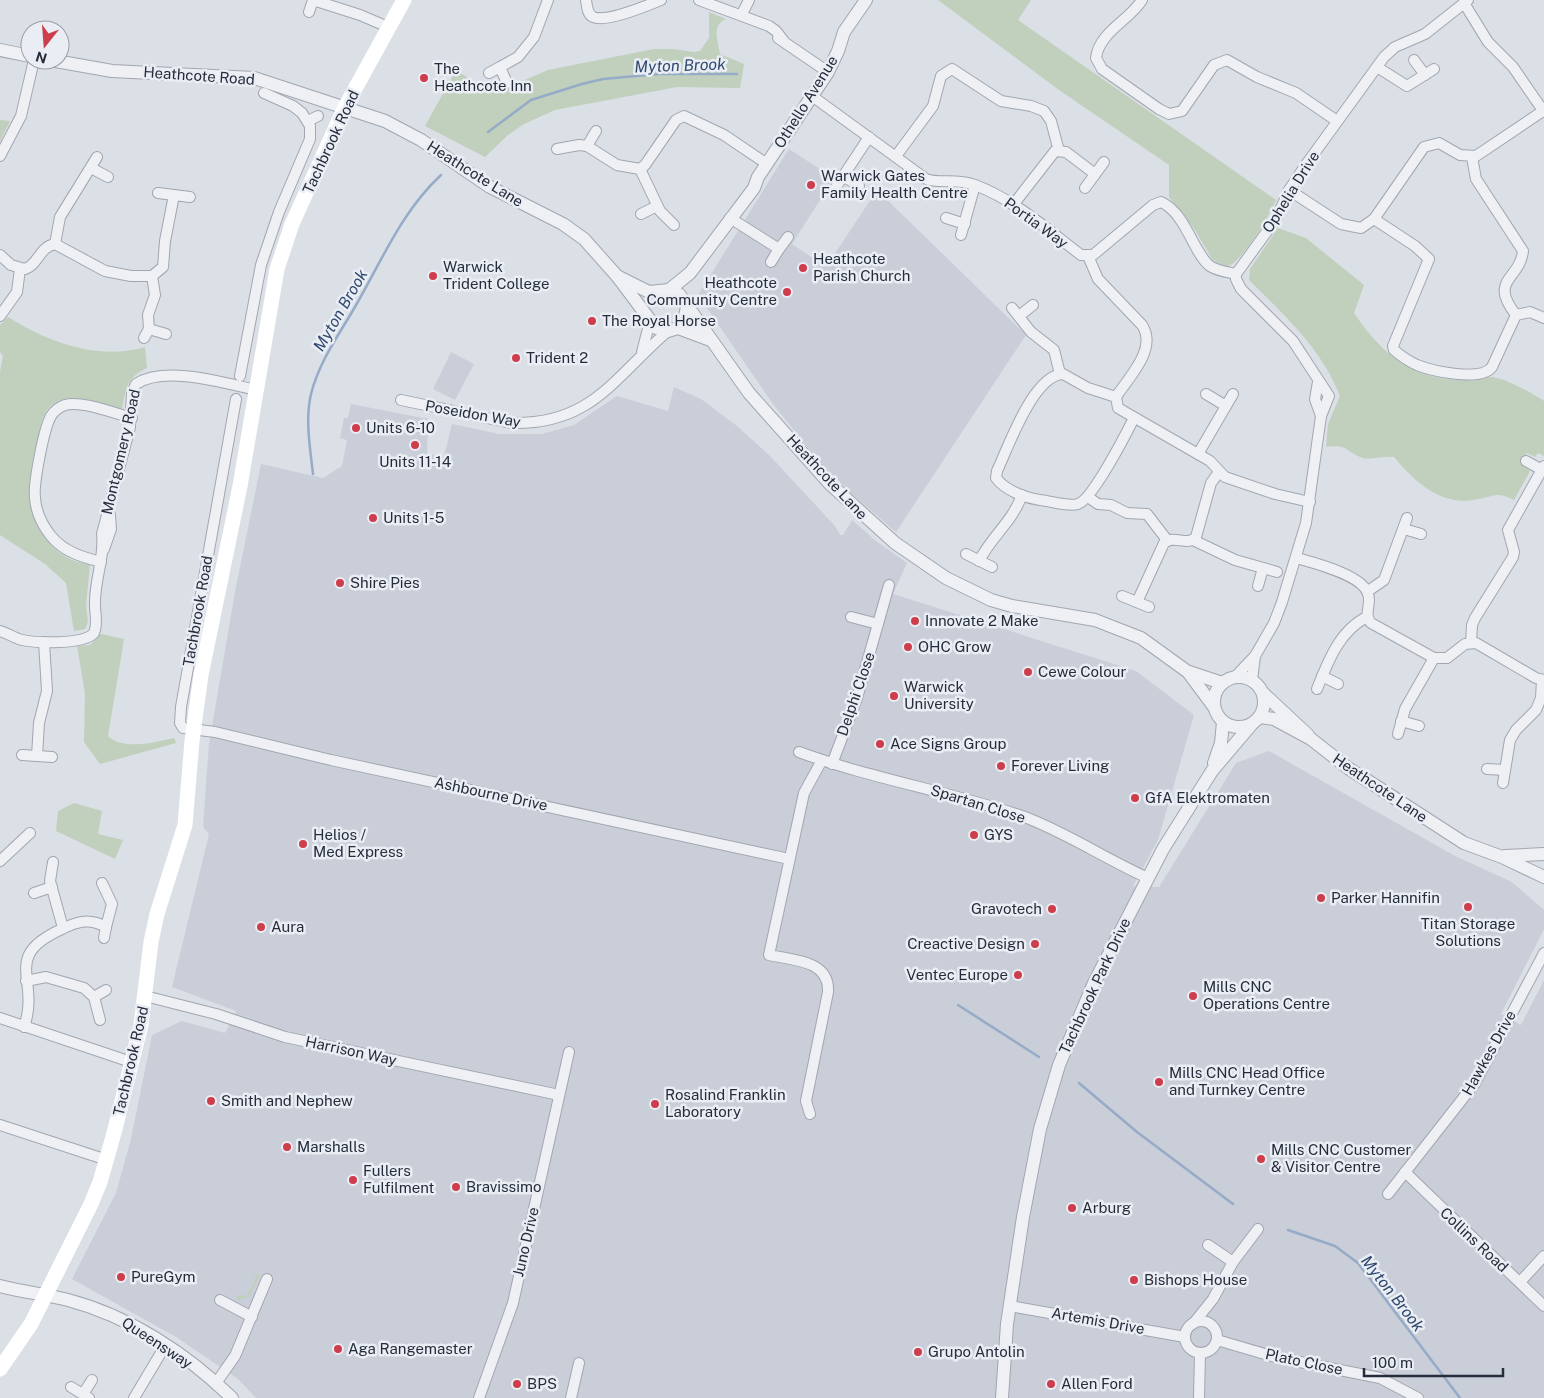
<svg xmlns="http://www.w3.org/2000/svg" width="1544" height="1398" viewBox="0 0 1544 1398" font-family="'Public Sans',sans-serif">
  <rect width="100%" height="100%" fill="#dbdfe6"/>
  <!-- built -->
  <g fill="#c9ced8">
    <path d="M789 149 834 178 792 244 826 267 877 190 1026 335 896 532 853 495 816 458 773 404 698 295Z"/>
    <path d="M451 352 474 364 455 400 433 389Z"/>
    <path d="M674 387 701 399 737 426 771 457 835 526 840 535H843L852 520 876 541 907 563 893 594 1136 671 1194 715 1158 840 1133 886 1159 887 1236 763 1269 751 1455 856 1512 882 1544 910V929L1501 1014 1521 1025 1544 980V1398H256L238 1379 176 1337 72 1279 116 1193 131 1139 152 1035 182 1021 225 1033 236 1011 172 987 209 834 203 827 209 744 235 592 261 464 323 478 342 466 347 440 340 438 344 418H348L351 404 428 419 427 453 444 457 452 424 499 434H542L574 425 617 396 668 411Z"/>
  </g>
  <!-- green -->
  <g fill="#c0d0bc">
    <path d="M938 0H1031L1018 20 1276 200C1269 217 1245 257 1229 266L1219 264 1212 259 1195 230 1169 197V165L1059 90Z"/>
    <path d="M709 12 726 19C711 25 718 42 720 54L744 64 740 88 677 87 555 110 524 124 508 135 485 157 425 126 456 70 490 92H497L548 70 654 49H673L694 52 700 51 709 38Z"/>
    <path d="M0 120 10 121 0 141Z"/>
    <path d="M1278 228 1306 238 1364 285 1354 313C1382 354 1412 380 1464 380 1473 380 1483 376 1491 377 1506 378 1531 393 1544 401V456L1538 453 1535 457 1527 453 1522 465 1530 471 1514 500C1494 490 1493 498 1473 500 1439 505 1414 481 1394 457 1385 456 1369 460 1363 458 1345 452 1349 444 1326 447L1328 424 1340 396C1321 348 1285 316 1249 280L1250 269Z"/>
    <path d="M8 317C47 342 99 361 145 347L147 368C127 377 126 388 122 409 104 405 76 393 58 401 43 407 41 425 38 439 29 476 22 506 46 538 51 545 57 552 65 556 72 561 82 563 90 565L86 605 88 622 85 629 74 631 66 583 45 564 0 535V372L3 356 0 352V325Z"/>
    <path d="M101 634 124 639 108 736C124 751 155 742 174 738L176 743 100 764 84 742 85 693 77 646 90 645Z"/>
    <path d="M74 803 102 811 98 834 123 840 115 859 56 831 58 811Z"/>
    <path d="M251 1272 262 1277H259L249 1297 236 1300 239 1294 246 1297 257 1277Z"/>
  </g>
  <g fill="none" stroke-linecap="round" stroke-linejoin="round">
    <!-- stream -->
    <g stroke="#95abc7" stroke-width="2.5">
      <path d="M488 132 531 100 582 84 603 79 659 74H737"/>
      <path d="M313 474C310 447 305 420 311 394 319 363 336 339 352 312 380 265 400 213 441 175"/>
      <path d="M958 1005 1039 1057"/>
      <path d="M1079 1083 1137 1132 1233 1204"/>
      <path d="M1288 1230 1335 1246 1358 1263 1460 1398"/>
    </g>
    <defs>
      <g id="minor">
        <path d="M313 0 360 15 388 27"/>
        <path d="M586 0C587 6 587 14 593 17 607 23 648 5 661 0"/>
        <path d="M699 0 769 26 776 31 783 40"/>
        <path d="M1142 0C1130 20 1099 32 1096 58L1102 69 1159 109 1169 114 1182 111 1214 65 1227 60 1257 77 1296 93 1337 121"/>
        <path d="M1464 3 1488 42 1513 67 1544 112"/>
        <path d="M309 12 313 0"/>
        <path d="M742 14 749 0"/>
        <path d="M778 38 828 72"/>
        <path d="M1414 60 1425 75"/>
        <path d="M1377 67 1407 86 1434 69"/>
        <path d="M489 73 500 67"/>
        <path d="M507 83 500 67 518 57 534 37 548 0"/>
        <path d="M812 96 926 179C938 184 957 178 975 185 1015 200 1048 230 1081 255H1093L1153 205 1161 202C1186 213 1193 253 1210 266 1217 271 1228 272 1236 274"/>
        <path d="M308 121 318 116"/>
        <path d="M587 146 596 131"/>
        <path d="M557 149 579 145 587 146 617 165 640 169 645 165 676 120 684 116 724 135 767 164"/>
        <path d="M0 156 21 116 34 60"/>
        <path d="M896 156 933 106 941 76 952 69 1001 101 1031 106 1044 111 1051 121 1059 151"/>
        <path d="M1472 157 1476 179 1523 251C1520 280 1488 279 1516 315"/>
        <path d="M91 168 108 177"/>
        <path d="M640 169 660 211 674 225"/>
        <path d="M843 176 859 186"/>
        <path d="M836 187 869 137"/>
        <path d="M1085 188 1104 162"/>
        <path d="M1289 190 1341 224 1361 228 1374 219 1424 147 1439 143 1460 155 1476 156 1543 111"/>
        <path d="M158 193 190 197"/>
        <path d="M1013 205 1055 151 1066 152 1095 174"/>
        <path d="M641 214 657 206"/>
        <path d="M730 218 779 249 771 262"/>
        <path d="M946 218 965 224"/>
        <path d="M1374 219 1415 246 1429 259 1393 346 1394 350C1401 356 1408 361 1417 365 1432 371 1481 382 1492 367L1516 315 1530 312 1544 318"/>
        <path d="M961 235 975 185"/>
        <path d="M55 244 60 217 97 157"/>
        <path d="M779 249 788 237"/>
        <path d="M0 255 11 265 25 269C39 264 39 247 55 244L105 271 131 276H152L163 267 165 241 174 195"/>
        <path d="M1088 256 1098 279 1142 325C1158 349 1128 378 1116 397L1118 408 1210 461 1225 477 1275 494 1310 502"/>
        <path d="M1012 308 1031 332 1054 350 1060 374"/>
        <path d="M0 316 17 292 20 269"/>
        <path d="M1019 316 1033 305"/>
        <path d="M149 329 148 315 155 295 152 276"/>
        <path d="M144 338 149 329 166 334"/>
        <path d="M642 352 650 321"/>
        <path d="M240 376 261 265 279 212 310 139V126L302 113 293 106 264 93"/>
        <path d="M1318 382 1315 399 1321 416"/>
        <path d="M1206 394 1226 406"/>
        <path d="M1116 397 1088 388 1063 374C1033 375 1008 448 997 471L996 478C1005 490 1025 498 1040 500 1051 501 1067 507 1078 504 1092 500 1126 434 1134 418"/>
        <path d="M236 399 181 707 180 723 183 728 215 732 331 760 789 859"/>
        <path d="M401 400 511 423C592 425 614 377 668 331"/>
        <path d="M1198 454 1233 394"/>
        <path d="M1526 461 1542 470"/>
        <path d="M1088 497 1098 504 1111 505 1127 513 1147 514 1167 540"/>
        <path d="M1404 529 1421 534"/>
        <path d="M1193 540 1235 560 1277 572"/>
        <path d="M104 549 111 529 110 515"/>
        <path d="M966 554 992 567"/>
        <path d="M1297 558C1314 563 1363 575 1368 594 1372 604 1363 614 1371 623L1434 658H1447L1465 644 1476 643 1536 678 1544 680"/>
        <path d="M979 561C991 537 1013 521 1022 495"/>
        <path d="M101 562C82 557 64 552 51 536 43 526 36 512 35 498 33 484 44 428 51 416 54 411 59 407 65 405 81 400 116 414 132 418"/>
        <path d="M1258 586 1263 568"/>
        <path d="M1368 591 1384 580 1407 518"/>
        <path d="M1122 596 1149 607"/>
        <path d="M1137 602 1164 543C1174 534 1187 547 1196 537L1211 483 1219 472"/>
        <path d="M851 617 878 624"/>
        <path d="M0 631C8 633 14 638 22 640 36 643 84 645 94 633 98 624 95 615 95 605 94 581 105 558 102 534L130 427 132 393 136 384C165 365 224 383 256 390"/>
        <path d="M1471 643 1472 625 1475 618 1513 557 1514 552 1508 530 1544 466"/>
        <path d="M1322 676 1338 684"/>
        <path d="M1235 677 1255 656 1274 623 1282 602 1306 523 1321 416 1329 396 1293 341 1241 289 1236 279V274L1276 219 1289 190 1305 166 1384 57 1395 47 1425 34 1468 0"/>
        <path d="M1252 680 1255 656"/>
        <path d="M1317 689C1328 661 1340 630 1367 617"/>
        <path d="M1401 721 1419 726"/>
        <path d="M1398 734 1405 709 1434 658"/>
        <path d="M799 752C872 779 948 791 1022 816 1066 832 1105 859 1148 878"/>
        <path d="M22 755 52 757"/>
        <path d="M37 756 39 723 47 691 44 642"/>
        <path d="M832 764 857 698 889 585"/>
        <path d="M1487 769 1505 770"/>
        <path d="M1503 783 1510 740 1516 730 1536 710 1541 698 1542 680"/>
        <path d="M0 861 30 833"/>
        <path d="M53 862 50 881 63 928"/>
        <path d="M34 893 52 887"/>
        <path d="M104 938 106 927"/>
        <path d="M26 981 46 977 84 988 94 997 100 1020"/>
        <path d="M145 996 216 1014 285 1037 559 1095"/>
        <path d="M94 997 106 990"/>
        <path d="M0 1018 131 1062"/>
        <path d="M24 1027C41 979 0 957 62 929 78 921 90 918 106 927L112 904 102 883"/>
        <path d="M810 1114 806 1101 828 992C830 960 792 960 769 955L804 793 822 760"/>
        <path d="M0 1125 107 1160"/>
        <path d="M1405 1172 1544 1306"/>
        <path d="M1388 1194 1475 1083 1544 953"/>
        <path d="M1208 1245 1233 1262"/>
        <path d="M1520 1282 1544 1256"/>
        <path d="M220 1300 252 1317"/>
        <path d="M1010 1306 1185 1337"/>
        <circle cx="1201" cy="1337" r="16"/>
        <path d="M1193 1324 1213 1299 1233 1262 1258 1229"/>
        <path d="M1217 1340 1275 1357 1380 1378 1418 1398"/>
        <path d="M216 1383 235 1356 267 1279"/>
        <path d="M71 1387 89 1398"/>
        <path d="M83 1394 92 1380"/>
        <path d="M134 1398 165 1346"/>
        <path d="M479 1398 513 1303 569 1052"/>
        <path d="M571 1398 579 1363"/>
        <path d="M1199 1398 1200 1353"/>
      </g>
      <g id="tertiary">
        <path d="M0 50 30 56"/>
        <path d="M50 60 112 71 254 78 385 121 421 140 490 187 563 224 584 239 617 276 656 328 668 331 678 328 684 321 687 307"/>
        <path d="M617 276 649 292 669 290 679 294 749 393 830 484 895 543 946 578 991 600 1012 606 1095 620 1141 638 1188 672 1214 707"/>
        <path d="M669 290 690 273 754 188 758 177 828 72 838 51 844 32 866 0"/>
        <path d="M678 328 710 340"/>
        <path d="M1189 672 1222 683"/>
        <circle cx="1239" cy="702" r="25"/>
        <path d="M1263 693 1308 735"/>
        <path d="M1260 717 1274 719 1311 739 1348 768 1464 843 1502 857 1544 877"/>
        <path d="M1214 763 1221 743 1223 722"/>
        <path d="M1505 856 1544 854"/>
        <path d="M0 1286C22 1292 45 1294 68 1300 129 1316 187 1354 232 1398"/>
        <path d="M1002 1398 1007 1324 1023 1217 1040 1129 1059 1065 1094 983 1163 849 1212 771 1251 725"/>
      </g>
    </defs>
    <!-- minor casing -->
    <use href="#minor" stroke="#a1a6b0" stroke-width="12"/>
    <!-- tertiary casing -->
    <use href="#tertiary" stroke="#a1a6b0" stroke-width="14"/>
    <!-- minor -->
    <use href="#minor" stroke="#eef0f4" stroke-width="10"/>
    <!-- tertiary -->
    <use href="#tertiary" stroke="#eef0f4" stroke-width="12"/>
    <!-- secondary -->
    <path stroke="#fff" stroke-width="15" d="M0 1369 31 1324 91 1204 100 1182 114 1133 141 1025 151 942 157 914 185 825 192 741 201 675 240 486 277 269 292 224 345 107 404 0"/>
  </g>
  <!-- markers -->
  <g fill="#ce3d4b" stroke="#eaeef4" stroke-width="2">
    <circle cx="424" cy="78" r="5"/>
    <circle cx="811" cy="185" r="5"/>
    <circle cx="803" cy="268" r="5"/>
    <circle cx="433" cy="276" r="5"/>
    <circle cx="787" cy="292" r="5"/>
    <circle cx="592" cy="321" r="5"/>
    <circle cx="516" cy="358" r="5"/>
    <circle cx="356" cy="428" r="5"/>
    <circle cx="415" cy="445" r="5"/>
    <circle cx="373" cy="518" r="5"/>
    <circle cx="340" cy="583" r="5"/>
    <circle cx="915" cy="621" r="5"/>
    <circle cx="908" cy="647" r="5"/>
    <circle cx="1028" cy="672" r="5"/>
    <circle cx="894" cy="696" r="5"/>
    <circle cx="880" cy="744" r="5"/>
    <circle cx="1001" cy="766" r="5"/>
    <circle cx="1135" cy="798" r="5"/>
    <circle cx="974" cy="835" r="5"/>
    <circle cx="303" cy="844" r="5"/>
    <circle cx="1321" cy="898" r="5"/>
    <circle cx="1468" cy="907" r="5"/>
    <circle cx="1052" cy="909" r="5"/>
    <circle cx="261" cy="927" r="5"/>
    <circle cx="1035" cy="944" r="5"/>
    <circle cx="1018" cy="975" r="5"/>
    <circle cx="1193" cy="996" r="5"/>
    <circle cx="1159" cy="1082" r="5"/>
    <circle cx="211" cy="1101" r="5"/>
    <circle cx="655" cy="1104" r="5"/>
    <circle cx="287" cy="1147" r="5"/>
    <circle cx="1261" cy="1159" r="5"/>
    <circle cx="353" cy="1180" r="5"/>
    <circle cx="456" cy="1187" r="5"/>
    <circle cx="1072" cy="1208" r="5"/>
    <circle cx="121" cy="1277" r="5"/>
    <circle cx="1134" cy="1280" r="5"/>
    <circle cx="338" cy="1349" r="5"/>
    <circle cx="918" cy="1352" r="5"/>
    <circle cx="517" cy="1384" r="5"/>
    <circle cx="1051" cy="1384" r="5"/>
  </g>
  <g text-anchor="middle" stroke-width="5" stroke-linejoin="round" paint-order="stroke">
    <!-- poi labels -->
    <g font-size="15" fill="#252c3c" stroke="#eaeef4" text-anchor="start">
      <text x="434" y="74">The<tspan x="434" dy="17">Heathcote Inn</tspan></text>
      <text x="821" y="181">Warwick Gates<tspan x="821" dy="17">Family Health Centre</tspan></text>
      <text x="813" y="264">Heathcote<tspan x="813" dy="17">Parish Church</tspan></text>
      <text x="443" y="272">Warwick<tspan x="443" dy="17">Trident College</tspan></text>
      <text x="777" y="288" text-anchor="end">Heathcote<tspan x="777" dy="17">Community Centre</tspan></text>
      <text x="602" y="326">The Royal Horse</text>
      <text x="526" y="363">Trident 2</text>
      <text x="366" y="433">Units 6-10</text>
      <text x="415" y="467" text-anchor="middle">Units 11-14</text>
      <text x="383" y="523">Units 1-5</text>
      <text x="350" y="588">Shire Pies</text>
      <text x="925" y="626">Innovate 2 Make</text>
      <text x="918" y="652">OHC Grow</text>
      <text x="1038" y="677">Cewe Colour</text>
      <text x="904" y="692">Warwick<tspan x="904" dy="17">University</tspan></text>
      <text x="890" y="749">Ace Signs Group</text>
      <text x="1011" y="771">Forever Living</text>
      <text x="1145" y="803">GfA Elektromaten</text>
      <text x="313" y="840">Helios /<tspan x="313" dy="17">Med Express</tspan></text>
      <text x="984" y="840">GYS</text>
      <text x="1331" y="903">Parker Hannifin</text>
      <text x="1042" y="914" text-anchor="end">Gravotech</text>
      <text x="1468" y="929" text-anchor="middle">Titan Storage<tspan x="1468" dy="17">Solutions</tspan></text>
      <text x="271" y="932">Aura</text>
      <text x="1025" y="949" text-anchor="end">Creactive Design</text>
      <text x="1008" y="980" text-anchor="end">Ventec Europe</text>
      <text x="1203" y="992">Mills CNC<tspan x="1203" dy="17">Operations Centre</tspan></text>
      <text x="1169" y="1078">Mills CNC Head Office<tspan x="1169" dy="17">and Turnkey Centre</tspan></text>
      <text x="665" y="1100">Rosalind Franklin<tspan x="665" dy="17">Laboratory</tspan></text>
      <text x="221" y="1106">Smith and Nephew</text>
      <text x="297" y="1152">Marshalls</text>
      <text x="1271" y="1155">Mills CNC Customer<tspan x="1271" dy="17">&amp; Visitor Centre</tspan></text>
      <text x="363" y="1176">Fullers<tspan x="363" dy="17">Fulfilment</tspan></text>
      <text x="466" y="1192">Bravissimo</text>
      <text x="1082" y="1213">Arburg</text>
      <text x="131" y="1282">PureGym</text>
      <text x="1144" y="1285">Bishops House</text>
      <text x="348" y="1354">Aga Rangemaster</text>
      <text x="928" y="1357">Grupo Antolin</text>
      <text x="527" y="1389">BPS</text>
      <text x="1061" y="1389">Allen Ford</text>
    </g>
    <!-- street labels -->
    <g font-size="15" fill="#252c3c" stroke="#eaeef4">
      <text transform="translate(199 76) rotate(4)" y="5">Heathcote Road</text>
      <text transform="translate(806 102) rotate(-58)" y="5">Othello Avenue</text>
      <text transform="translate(331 142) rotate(-65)" y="5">Tachbrook Road</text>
      <text transform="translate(475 174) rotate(32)" y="5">Heathcote Lane</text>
      <text transform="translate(1291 192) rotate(-58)" y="5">Ophelia Drive</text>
      <text transform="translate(1036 223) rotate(36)" y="5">Portia Way</text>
      <text transform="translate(473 414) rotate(10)" y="5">Poseidon Way</text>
      <text transform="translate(121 452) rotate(-77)" y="5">Montgomery Road</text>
      <text transform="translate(827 477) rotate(47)" y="5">Heathcote Lane</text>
      <text transform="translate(198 611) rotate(-80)" y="5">Tachbrook Road</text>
      <text transform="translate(856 694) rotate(-71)" y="5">Delphi Close</text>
      <text transform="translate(1380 788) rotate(34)" y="5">Heathcote Lane</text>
      <text transform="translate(491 794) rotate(12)" y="5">Ashbourne Drive</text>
      <text transform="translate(978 804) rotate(17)" y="5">Spartan Close</text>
      <text transform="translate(1095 986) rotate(-65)" y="5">Tachbrook Park Drive</text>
      <text transform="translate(351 1051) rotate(12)" y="5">Harrison Way</text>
      <text transform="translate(1489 1053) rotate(-61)" y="5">Hawkes Drive</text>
      <text transform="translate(131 1061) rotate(-77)" y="5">Tachbrook Road</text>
      <text transform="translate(1474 1240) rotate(43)" y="5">Collins Road</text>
      <text transform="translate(526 1242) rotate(-77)" y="5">Juno Drive</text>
      <text transform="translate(1098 1321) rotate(10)" y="5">Artemis Drive</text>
      <text transform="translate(157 1343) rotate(33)" y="5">Queensway</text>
      <text transform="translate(1304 1362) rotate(12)" y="5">Plato Close</text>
    </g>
    <!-- water labels -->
    <g font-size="16" font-style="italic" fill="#304970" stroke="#eaeef4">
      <text transform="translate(680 65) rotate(-2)" y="6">Myton Brook</text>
      <text transform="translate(340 310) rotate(-60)" y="6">Myton Brook</text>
      <text transform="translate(1393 1293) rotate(52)" y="6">Myton Brook</text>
    </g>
  </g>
  <!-- north arrow -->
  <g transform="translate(45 45) rotate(197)"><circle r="24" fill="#eaeef4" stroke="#9ba0aa"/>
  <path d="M0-4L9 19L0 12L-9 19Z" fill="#ce3d4b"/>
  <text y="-8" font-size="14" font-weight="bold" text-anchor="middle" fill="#252c3c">N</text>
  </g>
  <!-- scale -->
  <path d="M1364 1368v8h139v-8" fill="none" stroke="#252c3c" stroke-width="2.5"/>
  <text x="1372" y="1368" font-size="15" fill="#252c3c" stroke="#eaeef4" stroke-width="4" paint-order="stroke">100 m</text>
</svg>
